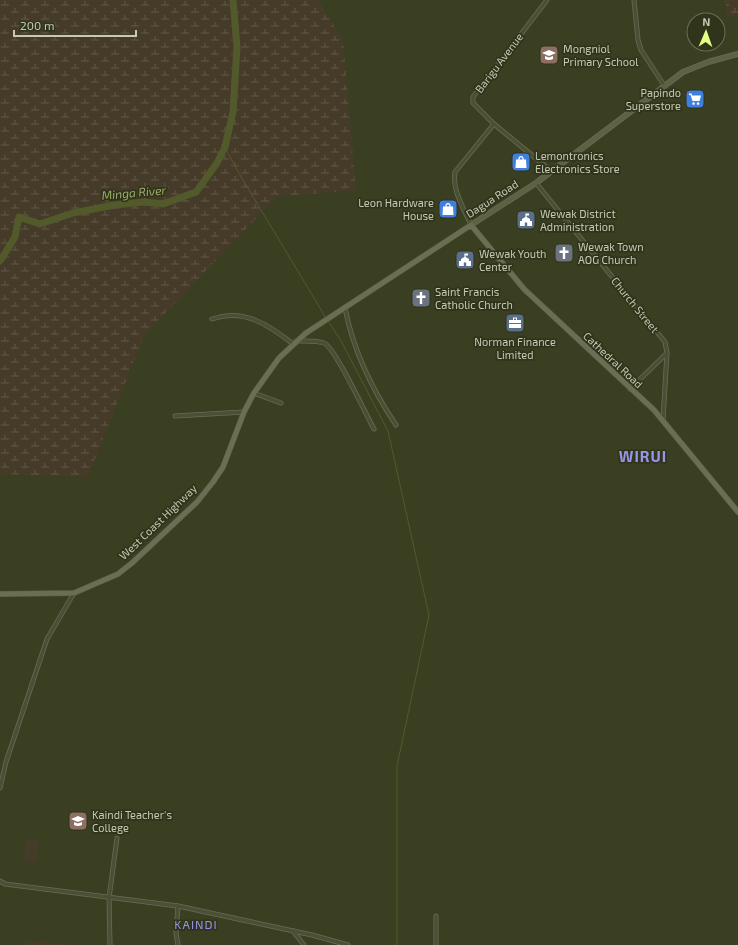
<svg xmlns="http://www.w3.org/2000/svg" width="738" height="945" viewBox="0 0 738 945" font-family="'Exo 2',sans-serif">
  <defs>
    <pattern id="wetland-marsh" width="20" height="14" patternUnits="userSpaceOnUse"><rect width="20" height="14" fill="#463b29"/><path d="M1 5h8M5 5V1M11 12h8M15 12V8" fill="none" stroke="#5f5646"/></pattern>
  </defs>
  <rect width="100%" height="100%" fill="#3a3f22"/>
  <!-- wetland -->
  <g fill="url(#wetland-marsh)">
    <path d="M0 0H318L343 40 356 190 277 197 144 335 88 477 0 474Z"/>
    <path d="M725 0H738V14L728 18Z"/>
  </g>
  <!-- green -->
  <g fill="#463b29">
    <path d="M26 839 39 840 37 862 24 861Z"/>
    <path d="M25 941 80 945H25Z"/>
  </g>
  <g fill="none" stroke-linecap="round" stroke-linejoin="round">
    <!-- stream -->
    <g stroke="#525a2b" stroke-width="1">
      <path d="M225 147 237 170 326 318"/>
      <path d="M328 321 340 339 388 431 429 615 397 766V945"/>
    </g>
    <!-- river -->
    <path stroke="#525a2b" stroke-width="7" d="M0 261 15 237 19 217 40 224 73 213 114 205 144 202 163 204 196 192 217 163 225 147 233 112 237 47 233 0"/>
    <defs>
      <g id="street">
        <path d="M547 0 473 97V103L494 124 550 170"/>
        <path d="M634 0 638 40 641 50 664 85"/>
        <path d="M536 183 665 342 667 353 630 389"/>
        <path d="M471 225C464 208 452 191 455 172L494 124"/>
        <path d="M345 308C353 349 373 391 396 425"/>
        <path d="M212 319C244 308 269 325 293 344"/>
        <path d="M296 341C305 341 315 340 324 343 335 347 366 415 374 429"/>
        <path d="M254 393 281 403"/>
        <path d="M175 416 244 412"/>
        <path d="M663 420 667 353"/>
        <path d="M0 788 6 762 47 639 74 593"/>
        <path d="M0 881 5 884 178 906 312 935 348 945"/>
        <path d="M178 906 176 933 178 945"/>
        <path d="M436 916V945"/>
        <path d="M293 931 304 945"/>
        <path d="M110 945 109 898 117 838"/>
      </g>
      <path id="secondary" d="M471 225 536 183 683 72 708 62 738 54"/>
      <path id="primary" d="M0 594 74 593 118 574 132 563 197 502 213 482 223 467 244 412 254 393 279 358 306 333 471 225 524 289 654 410 738 512"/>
    </defs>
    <!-- street casing -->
    <use href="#street" stroke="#686d54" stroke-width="5"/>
    <!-- secondary casing -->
    <use href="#secondary" stroke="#686d54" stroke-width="6"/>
    <!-- primary casing -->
    <use href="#primary" stroke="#565b42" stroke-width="6"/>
    <!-- street -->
    <use href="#street" stroke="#4a4f36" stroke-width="3.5"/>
    <!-- secondary -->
    <use href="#secondary" stroke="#5c6244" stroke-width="4.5"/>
    <!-- primary -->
    <use href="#primary" stroke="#6a6f54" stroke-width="5"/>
  </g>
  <!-- icons -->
  <defs>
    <symbol id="school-square" viewBox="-11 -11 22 22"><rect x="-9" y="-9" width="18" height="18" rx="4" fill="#8d6e63" stroke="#2f341b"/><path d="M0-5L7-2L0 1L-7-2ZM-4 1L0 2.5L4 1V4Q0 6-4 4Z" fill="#fff"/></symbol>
    <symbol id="supermarket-square" viewBox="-11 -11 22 22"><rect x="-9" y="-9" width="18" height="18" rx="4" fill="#3f7fe0" stroke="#2f341b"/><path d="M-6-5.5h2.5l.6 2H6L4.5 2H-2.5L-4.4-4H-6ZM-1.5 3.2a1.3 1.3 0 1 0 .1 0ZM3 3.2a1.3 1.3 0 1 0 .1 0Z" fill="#fff"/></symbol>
    <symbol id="shop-square" viewBox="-11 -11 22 22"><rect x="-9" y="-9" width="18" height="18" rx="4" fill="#3f7fe0" stroke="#2f341b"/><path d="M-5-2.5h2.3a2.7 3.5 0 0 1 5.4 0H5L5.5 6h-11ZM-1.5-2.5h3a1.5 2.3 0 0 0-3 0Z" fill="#fff"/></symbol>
    <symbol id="civic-square" viewBox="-11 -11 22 22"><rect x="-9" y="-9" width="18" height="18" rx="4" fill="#5c6f8a" stroke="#2f341b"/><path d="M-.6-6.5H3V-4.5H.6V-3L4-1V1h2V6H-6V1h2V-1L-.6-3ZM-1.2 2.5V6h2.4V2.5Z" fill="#fff"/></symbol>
    <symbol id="church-square" viewBox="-11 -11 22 22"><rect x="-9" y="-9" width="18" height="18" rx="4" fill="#6b7280" stroke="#2f341b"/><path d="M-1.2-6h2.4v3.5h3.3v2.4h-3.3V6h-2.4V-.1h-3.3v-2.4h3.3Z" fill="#fff"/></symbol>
    <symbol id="office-square" viewBox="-11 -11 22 22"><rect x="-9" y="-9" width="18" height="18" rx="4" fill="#5c6f8a" stroke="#2f341b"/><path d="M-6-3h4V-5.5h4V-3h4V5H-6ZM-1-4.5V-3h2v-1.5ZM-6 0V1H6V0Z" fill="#fff"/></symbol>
    <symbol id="university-square" viewBox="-11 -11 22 22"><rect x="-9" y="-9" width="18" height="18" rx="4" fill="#8d6e63" stroke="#2f341b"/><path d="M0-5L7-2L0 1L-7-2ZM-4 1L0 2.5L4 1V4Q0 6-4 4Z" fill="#fff"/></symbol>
  </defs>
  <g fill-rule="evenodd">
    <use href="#school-square" x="538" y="44" width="22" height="22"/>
    <use href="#supermarket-square" x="684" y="88" width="22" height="22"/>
    <use href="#shop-square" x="510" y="151" width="22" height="22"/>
    <use href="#shop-square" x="437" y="198" width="22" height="22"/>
    <use href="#civic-square" x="515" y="209" width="22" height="22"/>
    <use href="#church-square" x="553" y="242" width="22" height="22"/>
    <use href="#civic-square" x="454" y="249" width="22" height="22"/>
    <use href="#church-square" x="410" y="287" width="22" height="22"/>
    <use href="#office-square" x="504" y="312" width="22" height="22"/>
    <use href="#university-square" x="67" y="810" width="22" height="22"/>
  </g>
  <g text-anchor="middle" stroke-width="3.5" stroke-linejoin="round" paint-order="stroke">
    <!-- poi labels -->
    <g font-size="11" fill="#c5cab2" stroke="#2f341b" text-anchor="start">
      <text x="563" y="53">Mongniol<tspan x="563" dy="13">Primary School</tspan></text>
      <text x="681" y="97" text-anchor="end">Papindo<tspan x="681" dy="13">Superstore</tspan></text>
      <text x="535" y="160">Lemontronics<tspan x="535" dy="13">Electronics Store</tspan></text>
      <text x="434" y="207" text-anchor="end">Leon Hardware<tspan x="434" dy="13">House</tspan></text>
      <text x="540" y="218">Wewak District<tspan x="540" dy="13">Administration</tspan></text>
      <text x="578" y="251">Wewak Town<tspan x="578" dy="13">AOG Church</tspan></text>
      <text x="479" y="258">Wewak Youth<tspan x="479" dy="13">Center</tspan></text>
      <text x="435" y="296">Saint Francis<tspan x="435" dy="13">Catholic Church</tspan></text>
      <text x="515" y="346" text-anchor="middle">Norman Finance<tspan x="515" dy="13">Limited</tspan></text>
      <text x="92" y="819">Kaindi Teacher's<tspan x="92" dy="13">College</tspan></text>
    </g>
    <!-- street labels -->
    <g font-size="11" fill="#c5cab2" stroke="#2f341b">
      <text transform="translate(499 63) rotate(-53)" y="4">Barigu Avenue</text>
      <text transform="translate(492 199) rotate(-33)" y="4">Dagua Road</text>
      <text transform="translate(635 305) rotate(51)" y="4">Church Street</text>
      <text transform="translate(613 360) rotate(43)" y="4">Cathedral Road</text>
      <text transform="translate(158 522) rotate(-44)" y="4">West Coast Highway</text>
    </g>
    <!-- water labels -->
    <g font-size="12" font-style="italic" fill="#a0ab69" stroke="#2f341b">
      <text transform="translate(134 193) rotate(-5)" y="4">Minga River</text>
    </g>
    <!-- neighbourhood labels -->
    <g font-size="12" letter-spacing="1" fill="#9795e8" stroke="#2f341b">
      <text x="196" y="929">KAINDI</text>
    </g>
    <!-- district labels -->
    <g font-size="15" font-weight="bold" letter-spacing="1" fill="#9795e8" stroke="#2f341b">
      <text x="643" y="462">WIRUI</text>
    </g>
  </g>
  <!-- north arrow -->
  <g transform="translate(706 32) rotate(2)"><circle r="19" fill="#2f341b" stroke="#6b7057"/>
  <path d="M0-3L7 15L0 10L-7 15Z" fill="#e5fe83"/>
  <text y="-6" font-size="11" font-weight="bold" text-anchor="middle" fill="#c5cab2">N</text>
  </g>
  <!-- scale -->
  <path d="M14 30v6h122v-6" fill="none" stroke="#c5cab2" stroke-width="2"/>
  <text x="20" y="30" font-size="12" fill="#c5cab2" stroke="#2f341b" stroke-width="3" paint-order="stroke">200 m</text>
</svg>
